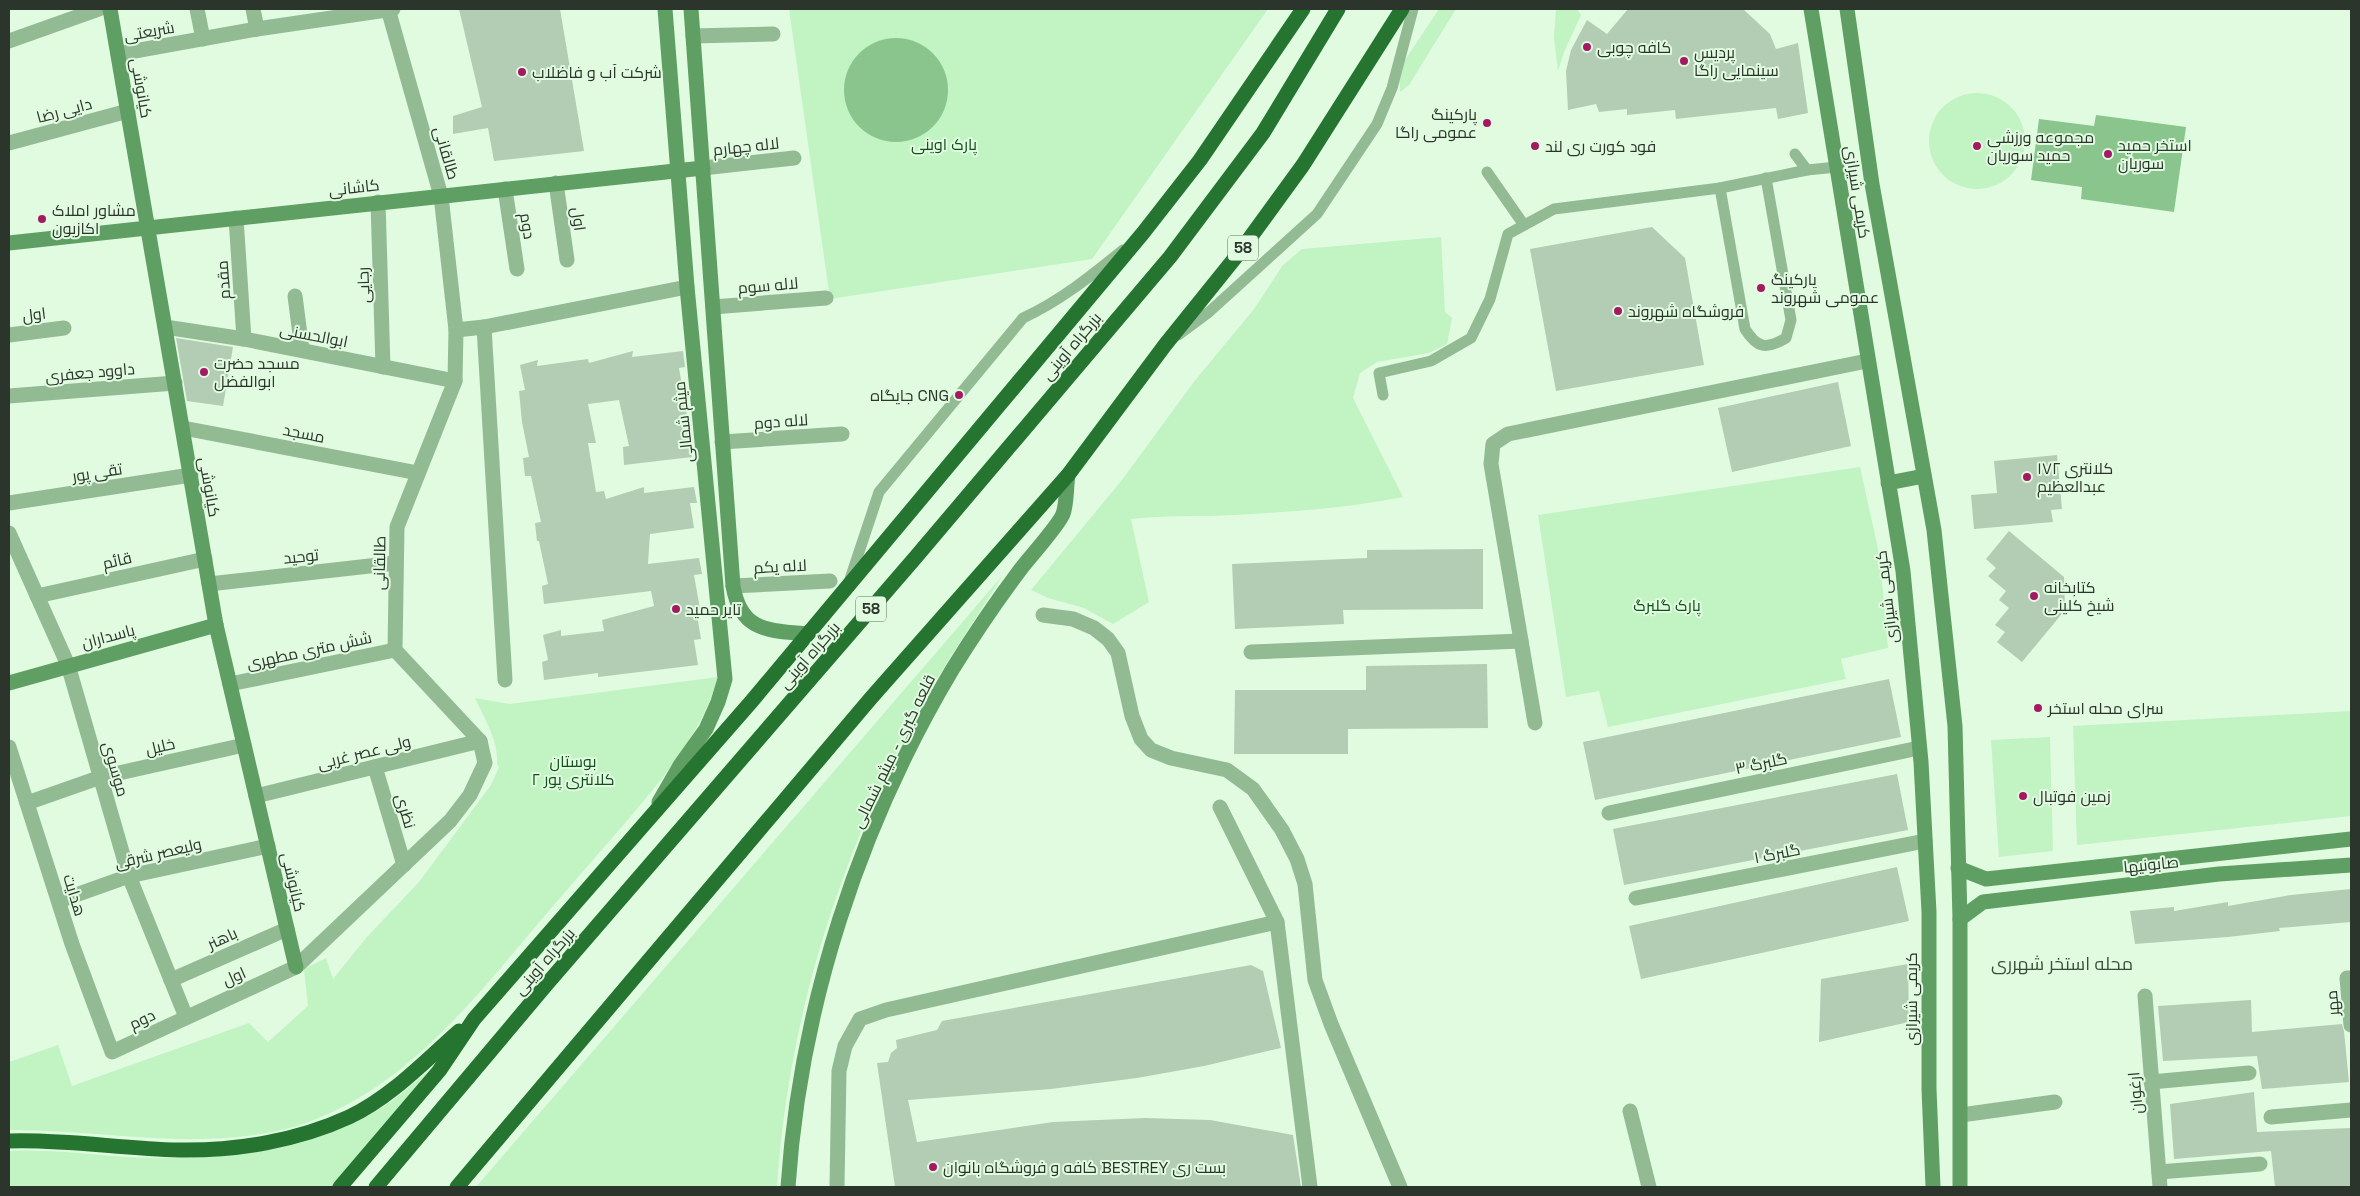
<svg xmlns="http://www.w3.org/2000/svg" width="2360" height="1196" viewBox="0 0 2360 1196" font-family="'Space Grotesk',Cairo,sans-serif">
  <rect width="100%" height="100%" fill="#e1fbe1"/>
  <!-- green -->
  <g fill="#c1f3c3">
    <path d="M789 9H1268L1092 259 830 299Z"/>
    <path d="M1439 9H1456L1409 85 1400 92 1399 69Z"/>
    <path d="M1556 9H1577L1581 15 1564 52 1558 71 1554 38Z"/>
    <circle cx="1977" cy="141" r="48"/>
    <path d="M1441 237 1445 312 1452 318 1447 344 1429 353 1377 362 1360 373 1353 398 1403 497C1348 508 1290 512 1233 515 1199 517 1165 515 1131 519L1149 602 1113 624 1084 608 1048 598 1031 590 1122 480 1193 383 1254 309 1283 265 1302 249Z"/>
    <path d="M1860 467 1880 558 1888 648 1841 659 1846 679 1608 727 1599 691 1566 697 1538 515Z"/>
    <path d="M1003 575C971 626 936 676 908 730 834 875 788 1024 777 1187H476Z"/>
    <path d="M718 677C701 735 664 777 625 823 601 851 577 878 553 906 509 957 467 1012 416 1056 381 1087 338 1114 293 1127 199 1153 104 1129 9 1130V1062L58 1045 72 1086 249 1023 268 1042 308 1006 304 969 326 958 333 979 366 938 419 882 491 785 499 767 497 764C499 741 484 718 475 698L510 704Z"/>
    <path d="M2351 711V816L2077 845 2073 726Z"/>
    <path d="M2050 737 2053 851 1999 857 1991 740Z"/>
    <path d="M431 1069 331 1187H9V1151C49 1149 90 1155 130 1157 213 1161 300 1154 373 1113 395 1101 412 1084 431 1069Z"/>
  </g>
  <!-- water -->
  <g fill="#8ac58d">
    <circle cx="896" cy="90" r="52"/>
    <path d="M2096 115 2186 127 2174 212 2081 199 2082 187 2031 180 2039 119 2094 126Z"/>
  </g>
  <!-- building -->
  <g fill="#b3ccb4">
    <path d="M459 9H560L584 151 494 161 488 128 453 134V116L482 107Z"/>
    <path d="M1628 9H1743L1770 34 1776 49 1798 43 1808 113 1778 119 1776 108 1676 119 1675 110 1627 115V109L1599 112 1596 104 1568 110 1566 71 1571 50 1587 20 1607 34Z"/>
    <path d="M1652 227 1685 258 1704 365 1556 391 1530 249Z"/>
    <path d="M176 338 233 347 223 406 187 401Z"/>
    <path d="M633 351 632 357 683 351 685 367 679 368 687 416 690 415 692 432H687L692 457 624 465 623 447 629 446 619 400 588 404 596 443H588L596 492 604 491 606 499 644 487V493L694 487 697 503H690L694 528 650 534 648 564 699 558 702 574 694 575 700 609H696L701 639 694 640 698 665 598 677V673L544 680 542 662 548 660 543 635 561 630V636L604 631 602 620 654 606 651 591 544 604 542 586 548 584 539 541H537L535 523 541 522 531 476H525L523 458 529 457 522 422 519 391 525 390 520 365 538 360 537 366 588 359 589 363Z"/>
    <path d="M1838 382 1851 446 1732 472 1718 408Z"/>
    <path d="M2057 455 2062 509 2051 510 2053 522 1974 529 1971 495 1997 493 1994 461Z"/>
    <path d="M2009 531 2064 577 2065 610 2022 662 1997 642 2005 632 1995 625 2009 608 1999 600 2006 591 1988 576 1996 568 1986 559Z"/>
    <path d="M1483 549V609L1343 610 1344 624 1235 629 1232 564 1367 558V550Z"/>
    <path d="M1487 664 1488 728 1348 729V754H1234L1235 690H1366V666Z"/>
    <path d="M1889 679 1901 737 1595 800 1583 742Z"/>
    <path d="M1897 774 1908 830 1624 885 1613 829Z"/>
    <path d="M1897 867 1909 921 1641 979 1629 926Z"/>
    <path d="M2351 889V922L2279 928 2280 931 2228 937 2135 944 2130 911 2174 907V911L2228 902V906L2291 895Z"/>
    <path d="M1908 964 1909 1022 1819 1042 1821 979Z"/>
    <path d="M1251 965 1263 971 1281 1048 1204 1066 1137 1078 1051 1089 908 1100 917 1142 1053 1122 1145 1118 1210 1120 1293 1135 1301 1187H895L877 1063 888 1062 891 1053 897 1048 896 1040 937 1030 942 1021Z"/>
    <path d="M2251 1000 2252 1032 2342 1024 2344 1031 2349 1082 2262 1089 2257 1056 2163 1061 2158 1006Z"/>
    <path d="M2254 1092 2257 1132 2350 1128 2351 1186 2275 1187 2271 1151 2174 1159 2170 1104Z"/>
  </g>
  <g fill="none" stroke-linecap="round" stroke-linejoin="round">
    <!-- lane -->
    <g stroke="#92bb93" stroke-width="11">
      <path d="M1795 154 1807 170"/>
      <path d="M1487 172 1524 225"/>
      <path d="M1720 188 1745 329C1757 348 1766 350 1786 338L1791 320 1766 178"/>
      <path d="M1178 335 1209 312 1317 214 1377 124 1392 88 1413 9"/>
      <path d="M1383 395 1379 373 1431 361 1471 338 1490 299 1508 234 1554 209 1720 188 1807 170 1837 167"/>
      <path d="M850 579 879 492 1023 318C1060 301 1091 276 1123 250"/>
    </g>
    <!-- street -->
    <g stroke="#92bb93" stroke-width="15">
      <path d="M197 9 203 39"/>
      <path d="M253 9 257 29"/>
      <path d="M693 36 773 34"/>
      <path d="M9 41 99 9"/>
      <path d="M118 54 257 29 393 9"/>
      <path d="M9 143 128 111"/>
      <path d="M703 168 794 158"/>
      <path d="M556 183 567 260"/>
      <path d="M505 189 517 269"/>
      <path d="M378 202 383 367"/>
      <path d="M236 218 244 339"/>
      <path d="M295 296 302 350"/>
      <path d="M713 307 826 298"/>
      <path d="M165 327 244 339 455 381"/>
      <path d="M484 327 505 680"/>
      <path d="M456 330 484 327 687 287"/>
      <path d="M9 335 64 328"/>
      <path d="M9 396 175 383"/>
      <path d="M183 428 418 473"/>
      <path d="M722 442 842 434"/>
      <path d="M9 503 191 475"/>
      <path d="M9 533 68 665 129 876 186 1017"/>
      <path d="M209 584 396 563"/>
      <path d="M733 586 830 581"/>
      <path d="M37 596 205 559"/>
      <path d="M1043 615 1073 619 1094 628 1108 639 1118 653 1132 716 1141 739 1151 750 1171 758 1227 770 1253 789 1282 830 1297 859 1305 884 1315 980 1331 1024 1400 1187"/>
      <path d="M1251 652 1521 641"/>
      <path d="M230 684 395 650"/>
      <path d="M1535 723 1491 464 1493 444 1508 434 1867 361"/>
      <path d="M9 747 72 944 112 1052 296 967 450 821 470 795 485 763 480 741 395 650 397 527 455 381 456 330 441 196 388 9"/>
      <path d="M375 767 404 865"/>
      <path d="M256 796 480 741"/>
      <path d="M27 803 101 777 244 745"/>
      <path d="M1220 807 1277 922 1310 1187"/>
      <path d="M1609 813 1919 748"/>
      <path d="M1636 898 1925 841"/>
      <path d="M59 901 129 876 268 846"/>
      <path d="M2351 978H2347L2351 1025"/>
      <path d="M171 980 287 929"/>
      <path d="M2145 996 2160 1187"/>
      <path d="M2151 1082 2249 1073"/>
      <path d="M1630 1111 1649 1187"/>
      <path d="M1961 1115 2055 1102"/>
      <path d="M2271 1117 2351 1110"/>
      <path d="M2159 1172 2260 1164"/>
      <path d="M837 1187 839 1071 845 1046 860 1019 886 1010 1277 922"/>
    </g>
    <!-- secondary -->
    <g stroke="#609f64" stroke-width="15">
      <path d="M110 9 216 625 296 967"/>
      <path d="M691 9 733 586C741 632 768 630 807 634"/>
      <path d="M1811 9 1903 571 1921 762 1929 912V1089L1933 1187"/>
      <path d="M1847 9 1872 184 1934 530 1955 726 1960 919V1187"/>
      <path d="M9 243 703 168"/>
      <path d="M1888 483 1924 476"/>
      <path d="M9 683 216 625"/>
      <path d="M659 802 681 764 706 729 718 702 725 679 687 287 665 9"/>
      <path d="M1958 868 1986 879 2351 839"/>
      <path d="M1960 919 1983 902 2219 874 2351 865"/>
      <path d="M788 1187C800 1007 859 826 952 670 973 636 996 602 1020 570 1029 558 1059 525 1063 514 1067 503 1066 487 1068 475"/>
    </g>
    <!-- highway -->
    <g stroke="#257530" stroke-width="15">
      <path d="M9 1141C66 1139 122 1149 179 1150 236 1151 297 1141 349 1117 390 1098 425 1061 459 1031"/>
      <path d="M340 1187 439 1071 474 1019 751 702 1143 233 1200 160 1303 9"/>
      <path d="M376 1187 546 985 915 558 1170 257 1263 133 1338 9"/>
      <path d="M457 1187 871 698 1068 475 1165 345 1239 253 1303 165 1402 9"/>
    </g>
  </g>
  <!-- markers -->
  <g fill="#a41a62" stroke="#e1fbe1" stroke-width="2">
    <circle cx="1587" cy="47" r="5"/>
    <circle cx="1684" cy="61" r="5"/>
    <circle cx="522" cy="72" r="5"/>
    <circle cx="1487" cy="123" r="5"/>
    <circle cx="1535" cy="146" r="5"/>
    <circle cx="1977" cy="146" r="5"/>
    <circle cx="2108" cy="154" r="5"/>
    <circle cx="42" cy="219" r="5"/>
    <circle cx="1761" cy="288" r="5"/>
    <circle cx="1618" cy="311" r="5"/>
    <circle cx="204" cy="372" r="5"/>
    <circle cx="959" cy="395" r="5"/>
    <circle cx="2027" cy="477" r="5"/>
    <circle cx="2034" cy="596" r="5"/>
    <circle cx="676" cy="609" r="5"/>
    <circle cx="2038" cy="708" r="5"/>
    <circle cx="2023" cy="796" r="5"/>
    <circle cx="933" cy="1167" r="5"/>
  </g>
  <g text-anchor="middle" stroke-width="4" stroke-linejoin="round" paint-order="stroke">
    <!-- shield labels -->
    <g fill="#e1fbe1" stroke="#627062" stroke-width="1">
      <rect x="1228" y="235.5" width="30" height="25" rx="4"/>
      <rect x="856" y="596.5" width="30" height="25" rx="4"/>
    </g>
    <g font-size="15" font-weight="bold" fill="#2b352b">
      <text x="1243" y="253">58</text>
      <text x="871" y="614">58</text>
    </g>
    <!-- street labels -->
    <g font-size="16" fill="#2b352b" stroke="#e1fbe1">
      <text transform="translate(149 31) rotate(-10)" y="6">شریعتی</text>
      <text transform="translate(142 88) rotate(80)" y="6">کیانوشی</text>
      <text transform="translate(64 110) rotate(-15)" y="6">دایی رضا</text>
      <text transform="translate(746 146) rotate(-6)" y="6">لاله چهارم</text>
      <text transform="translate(447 153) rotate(74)" y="6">طالقانی</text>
      <text transform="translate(354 187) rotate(-6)" y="6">کاشانی</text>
      <text transform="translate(1858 192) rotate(81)" y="6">کریمی شیرازی</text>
      <text transform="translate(579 219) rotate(82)" y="6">اول</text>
      <text transform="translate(528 226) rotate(81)" y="6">دوم</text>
      <text transform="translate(223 280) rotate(-94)" y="6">مقدم</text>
      <text transform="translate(363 285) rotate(-92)" y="6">رجایی</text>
      <text transform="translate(768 285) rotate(-5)" y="6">لاله سوم</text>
      <text transform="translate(34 314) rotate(-7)" y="6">اول</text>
      <text transform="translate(314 335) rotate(11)" y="6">ابوالحسنی</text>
      <text transform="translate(1071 346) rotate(-50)" y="6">بزرگراه آوینی</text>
      <text transform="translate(90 372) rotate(-5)" y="6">داوود جعفری</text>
      <text transform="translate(781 421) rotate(-4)" y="6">لاله دوم</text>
      <text transform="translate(683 422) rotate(-96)" y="6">میثم شمالی</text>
      <text transform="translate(304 433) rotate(11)" y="6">مسجد</text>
      <text transform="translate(97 472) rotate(-9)" y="6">تقی پور</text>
      <text transform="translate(210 487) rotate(80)" y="6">کیانوشی</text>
      <text transform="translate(301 556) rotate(-6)" y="6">توحید</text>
      <text transform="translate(117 560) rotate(-13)" y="6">قائم</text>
      <text transform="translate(379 563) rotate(-89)" y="6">طالقانی</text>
      <text transform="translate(780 566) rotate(-3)" y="6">لاله یکم</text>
      <text transform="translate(1886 597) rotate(-97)" y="6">کریمی شیرازی</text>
      <text transform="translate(108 636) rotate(-15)" y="6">پاسداران</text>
      <text transform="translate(309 650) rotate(-12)" y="6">شش متری مطهری</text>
      <text transform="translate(809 655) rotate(-49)" y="6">بزرگراه آوینی</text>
      <text transform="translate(160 746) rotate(-13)" y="6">خلیل</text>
      <text transform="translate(893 751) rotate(-64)" y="6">قلعه گبری - میثم شمالی</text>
      <text transform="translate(364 752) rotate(-14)" y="6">ولی عصر غربی</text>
      <text transform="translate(1761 763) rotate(-12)" y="6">گلبرگ ۳</text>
      <text transform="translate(116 769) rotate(74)" y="6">موسوی</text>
      <text transform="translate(406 811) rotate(74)" y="6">نظری</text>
      <text transform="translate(158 853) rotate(-13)" y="6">ولیعصر شرقی</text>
      <text transform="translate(1777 853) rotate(-11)" y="6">گلبرگ ۱</text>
      <text transform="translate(2151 864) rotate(-6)" y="6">صابونیها</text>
      <text transform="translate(294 882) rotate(77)" y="6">کیانوشی</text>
      <text transform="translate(75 895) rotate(73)" y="6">هدایت</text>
      <text transform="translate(222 938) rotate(-24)" y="6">باهنر</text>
      <text transform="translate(544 961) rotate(-49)" y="6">بزرگراه آوینی</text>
      <text transform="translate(234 976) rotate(-24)" y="6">اول</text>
      <text transform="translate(1911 999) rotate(-90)" y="6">کریمی شیرازی</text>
      <text transform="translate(2332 1003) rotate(-95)" y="6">مهر</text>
      <text transform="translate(142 1019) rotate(-25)" y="6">دوم</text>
      <text transform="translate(2135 1093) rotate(-95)" y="6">ارغوان</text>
    </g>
    <!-- poi labels -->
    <g font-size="16" fill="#2b352b" stroke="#e1fbe1" text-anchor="start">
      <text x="1597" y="53">کافه چوبی</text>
      <text x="1694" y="58">پردیس<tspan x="1694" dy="18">سینمایی راگا</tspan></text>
      <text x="532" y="78">شرکت آب و فاضلاب</text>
      <text x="1477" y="120" text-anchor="end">پارکینگ<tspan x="1477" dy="18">عمومی راگا</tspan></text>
      <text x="1987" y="143">مجموعه ورزشی<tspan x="1987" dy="18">حمید سوریان</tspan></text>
      <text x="2118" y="151">استخر حمید<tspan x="2118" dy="18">سوریان</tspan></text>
      <text x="1545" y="152">فود کورت ری لند</text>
      <text x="52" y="216">مشاور املاک<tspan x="52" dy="18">اکازیون</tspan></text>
      <text x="1771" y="285">پارکینگ<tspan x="1771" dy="18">عمومی شهروند</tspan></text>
      <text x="1628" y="317">فروشگاه شهروند</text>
      <text x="214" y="369">مسجد حضرت<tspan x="214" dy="18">ابوالفضل</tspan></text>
      <text x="949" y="401" text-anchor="end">جایگاه CNG</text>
      <text x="2037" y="474">کلانتری ۱۷۲<tspan x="2037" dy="18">عبدالعظیم</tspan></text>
      <text x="2044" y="593">کتابخانه<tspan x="2044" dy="18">شیخ کلینی</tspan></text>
      <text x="686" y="615">تایر حمید</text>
      <text x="2048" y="714">سرای محله استخر</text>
      <text x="2033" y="802">زمین فوتبال</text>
      <text x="943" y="1173">کافه و فروشگاه بانوان BESTREY بست ری</text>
    </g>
    <!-- park labels -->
    <g font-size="16" fill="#11501b" stroke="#e1fbe1">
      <text x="944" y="150">پارک اوینی</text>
      <text x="1667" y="611">پارک گلبرگ</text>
      <text x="573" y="767">بوستان<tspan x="573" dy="18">کلانتری پور ۲</tspan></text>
    </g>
    <!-- neighbourhood labels -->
    <g font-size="18" fill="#394e39" stroke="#e1fbe1">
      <text x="2062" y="970">محله استخر شهرری</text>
    </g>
  </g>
  <!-- border -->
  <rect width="2360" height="1196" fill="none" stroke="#2b352b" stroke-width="20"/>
</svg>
